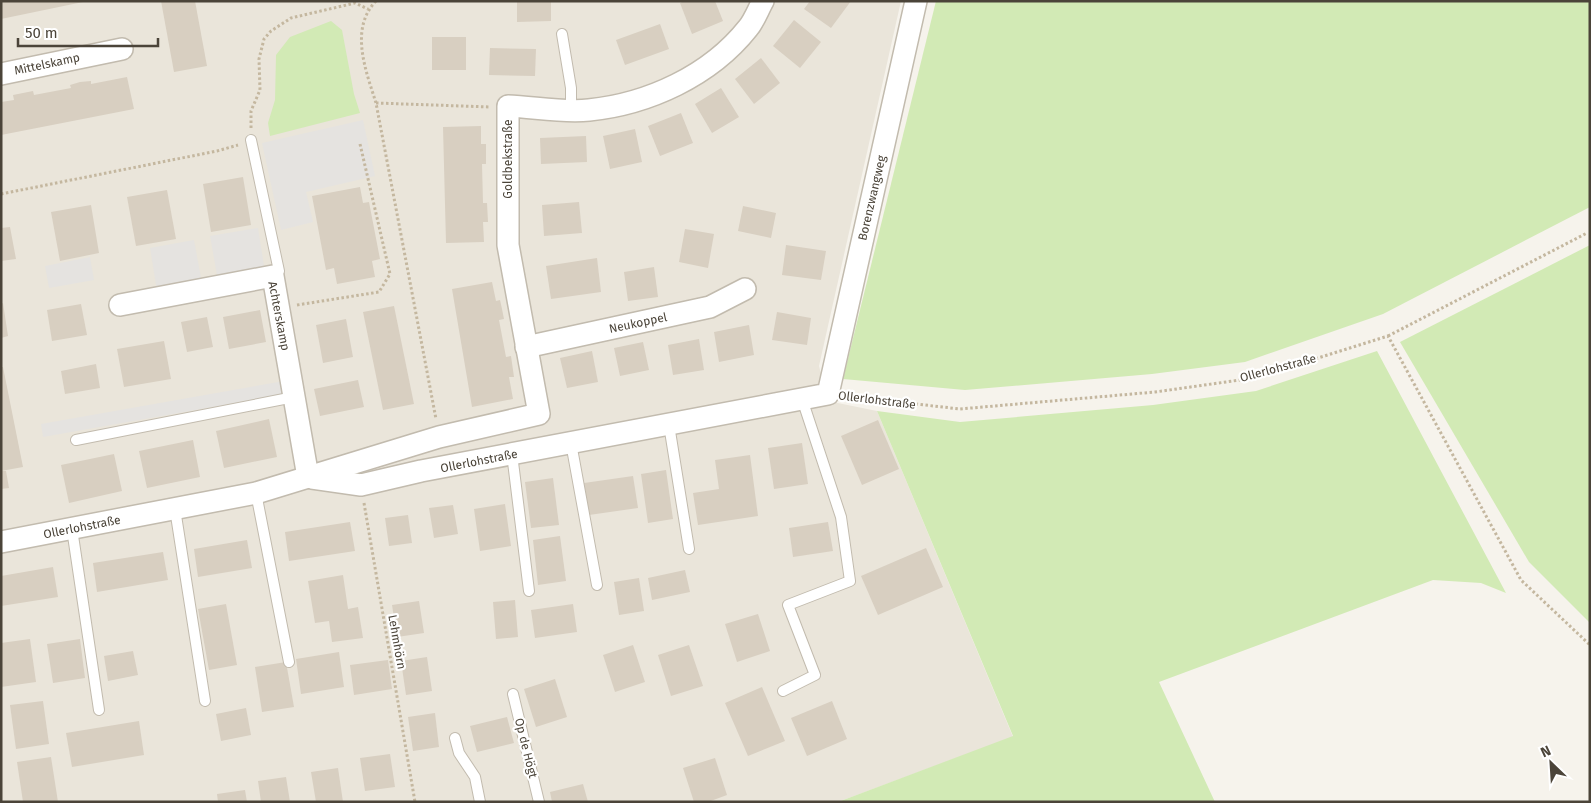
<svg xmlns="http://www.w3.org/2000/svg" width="1591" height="803" viewBox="0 0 1591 803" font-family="'Fira Sans',sans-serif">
  <rect width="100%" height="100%" fill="#f6f3ec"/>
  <!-- residential -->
  <path fill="#eae5da" d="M1 1H901L819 366 828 401 877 411 1013 737 838 802H1Z"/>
  <!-- green -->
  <g fill="#d2eab5">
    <path d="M936 1H1590V207L1383 314 1245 362 1152 374 965 390 843 379Z"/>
    <path d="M331 21 342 30 354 94 360 113 270 136 268 123 275 100 276 55 290 37Z"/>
    <path d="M1590 245V623L1529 562 1400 342Z"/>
    <path d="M1377 351 1506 593 1481 583 1433 580 1159 682 1215 802H838L1013 736 877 411 960 422 1153 405 1256 391Z"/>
  </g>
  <!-- parking -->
  <g fill="#e5e3e0">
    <path d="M363 120 375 176 306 192 313 222 281 230 262 143Z"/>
    <path d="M258 228 265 272 218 281 210 236Z"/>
    <path d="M194 240 202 283 157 291 150 248Z"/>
    <path d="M90 257 94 280 49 288 45 266Z"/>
    <path d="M284 381 286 394 43 437 41 424Z"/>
  </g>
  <!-- building -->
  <g fill="#d8cfc1">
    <path d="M1 1H83V2L1 19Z"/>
    <path d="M161 1H195L207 66 174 72Z"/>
    <path d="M517 1H551V21L517 22Z"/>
    <path d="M684 1H715L723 21 692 34 680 3Z"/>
    <path d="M810 1H851L831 28 804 9Z"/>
    <path d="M794 20 821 42 800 68 773 46Z"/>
    <path d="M660 24 669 49 625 65 616 40Z"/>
    <rect x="432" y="37" width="34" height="33"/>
    <path d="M490 48 536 49 535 76 489 75Z"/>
    <path d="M761 58 780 83 754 104 735 79Z"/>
    <path d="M127 77 134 109 1 135V102L14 100 13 95 33 91 34 95 71 88 70 85 80 82 91 81V84Z"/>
    <path d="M721 88 739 117 712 133 695 104Z"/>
    <path d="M681 113 693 143 660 156 648 126Z"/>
    <path d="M481 126V144H486V164H482L483 203H487L488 222H483L484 242 446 243 443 127Z"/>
    <path d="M635 129 642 162 610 169 603 136Z"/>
    <path d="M586 136 587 162 541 164 540 138Z"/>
    <path d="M243 177 251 225 211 232 203 184Z"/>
    <path d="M360 187 363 203 369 202 380 259 372 261 375 277 337 284 334 268 326 270 312 196Z"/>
    <path d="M167 190 176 239 136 246 127 197Z"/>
    <path d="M579 202 582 233 544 236 542 205Z"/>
    <path d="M91 205 99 253 60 261 51 212Z"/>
    <path d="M743 206 776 213 771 238 738 231Z"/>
    <path d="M10 227 16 259 1 261V228Z"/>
    <path d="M685 229 714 234 708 268 679 262Z"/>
    <path d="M786 245 826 251 821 280 782 275Z"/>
    <path d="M597 258 601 292 551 299 546 266Z"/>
    <path d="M654 267 658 297 628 301 624 272Z"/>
    <path d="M492 282 496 301 500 300 502 309 504 319 499 320 506 357 511 356 514 377H509L513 399 472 407 452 289Z"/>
    <path d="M3 303 8 336 1 338V304Z"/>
    <path d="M81 304 87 335 52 341 47 310Z"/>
    <path d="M394 306 414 404 383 410 363 312Z"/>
    <path d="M260 310 266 342 229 349 223 317Z"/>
    <path d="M777 312 811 318 807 345 772 340Z"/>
    <path d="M207 317 213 347 187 352 181 322Z"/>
    <path d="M346 319 353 357 323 363 316 325Z"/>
    <path d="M749 325 754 355 719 362 714 332Z"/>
    <path d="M699 339 704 370 673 375 668 345Z"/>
    <path d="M164 341 171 379 124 387 117 349Z"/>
    <path d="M643 342 649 370 620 376 614 348Z"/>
    <path d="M592 351 598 382 567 388 560 358Z"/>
    <path d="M96 364 100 388 65 394 61 371Z"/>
    <path d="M1 367H3L23 467 1 471Z"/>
    <path d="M358 380 364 407 320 416 314 389Z"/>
    <path d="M269 419 277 457 224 468 216 431Z"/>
    <path d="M878 420 899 469 862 485 841 436Z"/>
    <path d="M193 440 200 477 147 488 139 451Z"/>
    <path d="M802 443 808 484 774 489 768 448Z"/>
    <path d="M114 454 122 491 69 503 61 465Z"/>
    <path d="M750 455 758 516 698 525 693 493 719 489 715 460Z"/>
    <path d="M666 470 673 519 648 523 641 474Z"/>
    <path d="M1 471H6L9 488 1 489Z"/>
    <path d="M633 476 638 508 589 515 584 483Z"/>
    <path d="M553 478 559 525 531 528 525 482Z"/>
    <path d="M505 504 511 546 480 551 474 509Z"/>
    <path d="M453 505 458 534 434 538 429 508Z"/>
    <path d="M408 515 412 543 389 546 385 518Z"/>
    <path d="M350 522 355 551 289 561 285 532Z"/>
    <path d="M828 522 833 551 793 557 789 528Z"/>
    <path d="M560 536 566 581 538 585 533 540Z"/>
    <path d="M247 540 252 568 198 577 194 549Z"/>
    <path d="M926 548 943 587 878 615 861 576Z"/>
    <path d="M163 552 168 580 97 592 93 563Z"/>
    <path d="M53 567 58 597 1 606V576Z"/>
    <path d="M685 570 690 592 652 600 648 578Z"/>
    <path d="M343 575 348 609 358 607 363 638 332 642 329 621 315 623 308 581Z"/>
    <path d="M639 578 644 611 619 615 614 582Z"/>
    <path d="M515 600 518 637 496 639 493 602Z"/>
    <path d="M419 601 424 633 397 637 392 605Z"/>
    <path d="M226 604 237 665 209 670 198 609Z"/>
    <path d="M573 604 577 632 535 638 531 610Z"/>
    <path d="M758 614 770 651 737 662 725 624Z"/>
    <path d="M30 639 36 682 1 687V643Z"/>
    <path d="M80 639 85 678 53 683 47 644Z"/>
    <path d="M633 645 645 682 615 692 603 655Z"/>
    <path d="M689 645 703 686 671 696 658 655Z"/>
    <path d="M133 651 138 675 108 681 104 656Z"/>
    <path d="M339 652 344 687 301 694 296 659Z"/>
    <path d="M427 657 432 691 406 695 401 661Z"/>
    <path d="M388 660 392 689 354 695 350 665Z"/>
    <path d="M286 662 294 707 262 712 255 667Z"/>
    <path d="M555 679 567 717 536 727 524 689Z"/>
    <path d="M762 687 785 741 748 756 725 703Z"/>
    <path d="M43 701 49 744 16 749 10 705Z"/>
    <path d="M832 701 847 739 807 756 791 718Z"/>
    <path d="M246 708 251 735 221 741 216 714Z"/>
    <path d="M435 713 439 747 413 751 408 717Z"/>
    <path d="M507 717 514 743 477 752 470 726Z"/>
    <path d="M139 721 144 755 72 767 66 733Z"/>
    <path d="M390 754 395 787 365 791 360 758Z"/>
    <path d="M51 757 58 802H23L17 762Z"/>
    <path d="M715 758 727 795 708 802H694L683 768Z"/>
    <path d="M338 768 343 802H316L311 772Z"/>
    <path d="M286 777 290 802H261L258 781Z"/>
    <path d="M583 784 588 802H552L550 792Z"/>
    <path d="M245 790 247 802H218L217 794Z"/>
  </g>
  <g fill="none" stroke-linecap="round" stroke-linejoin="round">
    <defs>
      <g id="service">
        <path d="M562 34 571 88V110"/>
        <path d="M251 140 279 271 273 276"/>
        <path d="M669 425 689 549"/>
        <path d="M76 440 294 397"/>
        <path d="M571 443 597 585"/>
        <path d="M512 454 529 591"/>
        <path d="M256 493 289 662"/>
        <path d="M175 509 205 701"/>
        <path d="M72 529 99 710"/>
        <path d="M783 691 815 675 788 605 850 581 841 517 802 399"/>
        <path d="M513 694 539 802"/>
        <path d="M455 738 459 753 475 777 480 802"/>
      </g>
      <g id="minor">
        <path d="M1 74 122 49"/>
        <path d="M120 305 273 276 308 477"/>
        <path d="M526 347 710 307 745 289"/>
        <path d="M312 478 361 485 421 471 828 394 916 1"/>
        <path d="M1 542 256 493 439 437 539 414 508 245V106C534 107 563 113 589 110 648 104 710 76 748 28 754 21 758 10 763 1"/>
      </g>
    </defs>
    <!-- service casing -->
    <use href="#service" stroke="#c2bbae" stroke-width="12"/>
    <!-- minor casing -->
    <use href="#minor" stroke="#c2bbae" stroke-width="24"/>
    <!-- path -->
    <g stroke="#c4b79f" stroke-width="3" stroke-dasharray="2.5 2.5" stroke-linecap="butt">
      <path d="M376 1C349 29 366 71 376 103L436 419"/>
      <path d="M376 103 490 107"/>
      <path d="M251 128V111L260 90 259 59 264 39 271 31 291 18 355 3 368 9"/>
      <path d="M1 194 217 151 238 145"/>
      <path d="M297 305 379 292 390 274 360 144"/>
      <path d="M1388 336 1587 233"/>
      <path d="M846 396 960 409 1155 392 1254 378 1388 336 1521 580 1590 645"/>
      <path d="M364 503 415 802"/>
    </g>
    <!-- service -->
    <use href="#service" stroke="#fff" stroke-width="10"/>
    <!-- minor -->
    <use href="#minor" stroke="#fff" stroke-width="21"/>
  </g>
  <g text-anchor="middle" stroke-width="4.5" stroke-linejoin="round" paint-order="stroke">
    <!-- street labels -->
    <g font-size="12" fill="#4b4439" stroke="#fff">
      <text transform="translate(47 64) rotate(-12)" y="4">Mittelskamp</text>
      <text transform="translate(508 159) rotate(-90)" y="4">Goldbekstraße</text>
      <text transform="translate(872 198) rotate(-77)" y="4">Borenzwangweg</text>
      <text transform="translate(279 316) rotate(79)" y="4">Achterskamp</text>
      <text transform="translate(638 323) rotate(-12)" y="4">Neukoppel</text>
      <text transform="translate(1278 368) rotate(-15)" y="4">Ollerlohstraße</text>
      <text transform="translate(877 400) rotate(7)" y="4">Ollerlohstraße</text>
      <text transform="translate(479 461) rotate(-11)" y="4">Ollerlohstraße</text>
      <text transform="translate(82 527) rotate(-11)" y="4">Ollerlohstraße</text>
      <text transform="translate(397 642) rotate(80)" y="4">Lehmhörn</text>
      <text transform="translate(526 748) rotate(76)" y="4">Op de Högt</text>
    </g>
  </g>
  <!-- border -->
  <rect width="1591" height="803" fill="none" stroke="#4b4439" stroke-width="5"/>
  <!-- north arrow -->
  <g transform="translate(1551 763) rotate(335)" stroke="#ffffff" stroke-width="4" paint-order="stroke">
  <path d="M0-4L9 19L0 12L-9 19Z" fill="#4b4439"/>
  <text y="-8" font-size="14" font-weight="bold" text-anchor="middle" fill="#4b4439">N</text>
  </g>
  <!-- scale -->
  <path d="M18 38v8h140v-8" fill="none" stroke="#4b4439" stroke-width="2.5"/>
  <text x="25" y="38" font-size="15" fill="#4b4439" stroke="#ffffff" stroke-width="4" paint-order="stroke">50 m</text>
</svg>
